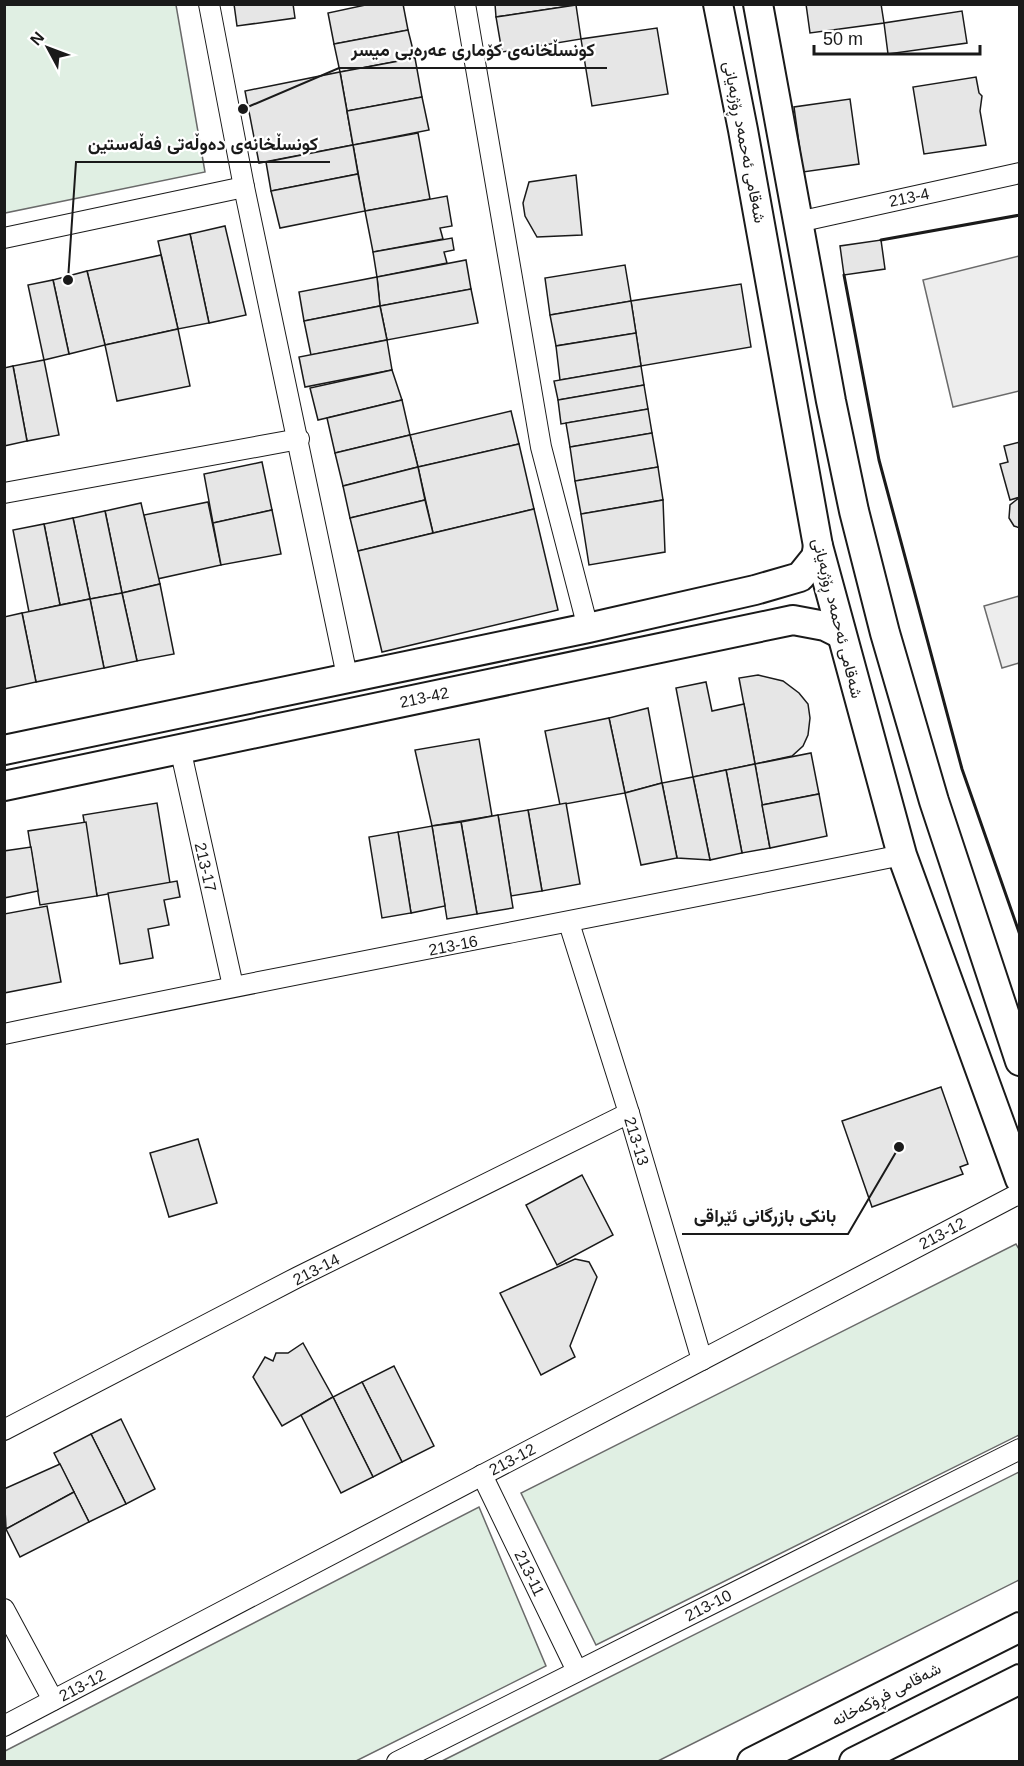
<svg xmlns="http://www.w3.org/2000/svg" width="1024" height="1766" viewBox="0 0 1024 1766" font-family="Arial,Vazirmatn,sans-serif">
  <rect width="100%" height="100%" fill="#fff"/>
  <!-- green -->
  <g fill="#e0efe3" stroke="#6a6a6a" stroke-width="1.5">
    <path d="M4 5H176L205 172 5 213Z"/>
    <path d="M1016 1244 1020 1251 1019 1435 596 1645 521 1493Z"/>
    <path d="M1019 1472V1580L658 1761H442Z"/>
    <path d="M479 1507 546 1666 356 1761H5V1751Z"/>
  </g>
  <!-- parking -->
  <g fill="#ededed" stroke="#6a6a6a" stroke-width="1.5">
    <path d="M1019 256V391L953 407 923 280Z"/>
    <path d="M1019 596V663L1002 668 984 606Z"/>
  </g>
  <!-- building -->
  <g fill="#e6e6e6" stroke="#1a1a1a" stroke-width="1.5">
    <path d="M234 4H293L295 18 237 26Z"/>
    <path d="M370 4H403L408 30 334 44 328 13Z"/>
    <path d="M495 4H576V5L496 17Z"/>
    <path d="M806 4H881L884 23 810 33Z"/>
    <path d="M576 5 581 39 502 52 496 17Z"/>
    <path d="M962 11 967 43 888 54 884 23Z"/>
    <path d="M657 28 668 94 592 106 581 39Z"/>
    <path d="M408 30 415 58 340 72 334 44Z"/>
    <path d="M415 58 422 97 347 111 340 72Z"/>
    <path d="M340 72 353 145 259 163 245 91Z"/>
    <path d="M976 77 979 93 982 96 980 111 986 145 924 154 913 87Z"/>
    <path d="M422 97 429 130 353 145 347 111Z"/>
    <path d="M850 99 859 164 803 172 794 107Z"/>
    <path d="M418 133 430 199 365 211 353 145Z"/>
    <path d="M353 145 358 174 271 191 266 162Z"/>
    <path d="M358 174 365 211 280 228 271 191Z"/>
    <path d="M576 175 582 235 537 237 525 216 523 203 529 182Z"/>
    <path d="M447 196 452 226 440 228 443 239 373 252 365 211Z"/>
    <path d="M225 226 246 315 209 323 190 234Z"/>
    <path d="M190 234 209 323 178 329 158 241Z"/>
    <path d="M452 238 454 250 444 252 447 263 377 277 373 252Z"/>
    <path d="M881 240 885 269 844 275 840 246Z"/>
    <path d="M161 255 178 329 105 345 87 271Z"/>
    <path d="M466 260 471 289 380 306 377 277Z"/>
    <path d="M625 265 631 301 550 315 545 278Z"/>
    <path d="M87 271 105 345 69 354 53 280Z"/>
    <path d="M377 277 380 306 304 321 299 292Z"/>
    <path d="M53 280 69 354 44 360 28 285Z"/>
    <path d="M741 284 751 347 641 366 631 301Z"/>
    <path d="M471 289 478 323 387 340 380 306Z"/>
    <path d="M631 301 636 333 556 346 550 315Z"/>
    <path d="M380 306 387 340 311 355 304 321Z"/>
    <path d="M178 329 190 386 117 401 105 345Z"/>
    <path d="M636 333 641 366 560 380 556 346Z"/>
    <path d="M387 340 392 370 305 387 299 357Z"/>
    <path d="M44 360 59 435 27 441 13 366Z"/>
    <path d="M13 366 27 441 4 446V368Z"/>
    <path d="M641 366 644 385 558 400 554 381Z"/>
    <path d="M392 370 402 400 318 420 310 388Z"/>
    <path d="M644 385 648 409 561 424 558 400Z"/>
    <path d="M402 400 410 435 335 453 327 418Z"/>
    <path d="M648 409 652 433 570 447 566 423Z"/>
    <path d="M511 411 519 444 418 467 410 435Z"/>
    <path d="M652 433 658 467 575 481 570 447Z"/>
    <path d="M410 435 418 467 343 486 335 453Z"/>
    <path d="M1020 442V497L1010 500 1000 464 1008 462 1004 446Z"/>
    <path d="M519 444 534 509 433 533 418 467Z"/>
    <path d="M262 462 272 510 213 523 204 474Z"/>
    <path d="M418 467 425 500 350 518 343 486Z"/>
    <path d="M658 467 663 500 581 514 575 481Z"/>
    <path d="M1020 497V528L1014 526 1009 518 1010 505Z"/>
    <path d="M425 500 433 533 358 551 350 518Z"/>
    <path d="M663 500 665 552 589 565 581 514Z"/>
    <path d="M208 502 221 565 157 579 144 515Z"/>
    <path d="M141 503 160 584 122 593 105 511Z"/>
    <path d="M534 509 558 610 382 652 358 551Z"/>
    <path d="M272 510 281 554 221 565 213 523Z"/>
    <path d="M105 511 122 593 90 599 73 518Z"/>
    <path d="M73 518 90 599 60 605 44 524Z"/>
    <path d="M44 524 60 605 29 612 13 530Z"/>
    <path d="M160 584 174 654 137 661 122 593Z"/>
    <path d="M122 593 137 661 104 668 90 599Z"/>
    <path d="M90 599 104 668 36 682 22 613Z"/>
    <path d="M22 613 36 682 4 689V617Z"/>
    <path d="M758 675 783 681 799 693 808 704 810 718 808 735 803 746 792 756 755 764 739 678Z"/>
    <path d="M706 682 712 711 744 704 755 764 693 777 676 688Z"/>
    <path d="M648 708 662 783 625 793 609 718Z"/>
    <path d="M609 718 625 793 560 805 545 731Z"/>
    <path d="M479 739 492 816 432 826 415 750Z"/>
    <path d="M811 753 819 794 762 805 755 764Z"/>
    <path d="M755 764 770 848 742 853 726 770Z"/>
    <path d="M726 770 742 853 710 860 693 777Z"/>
    <path d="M693 777 710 860 677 858 662 783Z"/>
    <path d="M662 783 677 858 641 865 625 793Z"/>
    <path d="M819 794 827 836 770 848 762 805Z"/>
    <path d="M157 803 170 883 97 896 83 815Z"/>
    <path d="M566 803 580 884 542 891 528 810Z"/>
    <path d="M528 810 542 891 511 896 498 815Z"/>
    <path d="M498 815 513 908 477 914 461 822Z"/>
    <path d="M86 822 97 896 40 905 28 831Z"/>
    <path d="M461 822 477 914 447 919 432 826Z"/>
    <path d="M432 826 445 906 411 913 398 832Z"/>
    <path d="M398 832 411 913 382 918 369 837Z"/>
    <path d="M31 847 38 891 4 898V851Z"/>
    <path d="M177 881 180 897 164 900 169 925 148 929 153 958 120 964 108 893Z"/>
    <path d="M47 906 61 982 4 993V914Z"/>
    <path d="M941 1087 968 1164 960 1167 963 1174 872 1207 842 1121Z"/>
    <path d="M198 1139 217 1203 169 1217 150 1153Z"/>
    <path d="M582 1175 613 1235 557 1265 526 1205Z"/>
    <path d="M575 1259 589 1262 597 1277 570 1346 575 1357 541 1375 500 1293Z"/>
    <path d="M303 1343 333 1397 282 1426 253 1377 265 1357 273 1361 276 1353H288Z"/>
    <path d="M394 1366 434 1446 402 1462 362 1382Z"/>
    <path d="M362 1382 402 1462 373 1477 333 1397Z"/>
    <path d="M333 1397 373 1477 341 1493 301 1415Z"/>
    <path d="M121 1419 155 1489 126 1504 91 1434Z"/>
    <path d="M91 1434 126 1504 89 1522 54 1453Z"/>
    <path d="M60 1464 74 1492 6 1529 4 1489Z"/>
    <path d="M74 1492 89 1522 20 1557 6 1529Z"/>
  </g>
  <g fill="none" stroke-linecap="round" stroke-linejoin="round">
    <defs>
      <g id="street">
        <path d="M209 4 244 187 347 676"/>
        <path d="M465 4 541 447 588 628"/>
        <path d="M798 222 1020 173"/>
        <path d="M4 238 244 187"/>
        <path d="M4 493 299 439"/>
        <path d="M180 748 233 986"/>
        <path d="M569 923 629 1113 702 1360"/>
        <path d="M4 1034C303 971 603 916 902 855"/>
        <path d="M4 1430 298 1277 629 1113"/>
        <path d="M482 1475 577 1671"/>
        <path d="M4 1609 53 1700"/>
        <path d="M4 1726 1020 1193"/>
        <path d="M397 1762 1020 1449"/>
      </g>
      <g id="secondary">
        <path d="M718 4 743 130 818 546 902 855 1020 1179"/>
        <path d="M758 4 831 401 854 511 885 633 934 801 1020 1061"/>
        <path d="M4 750 588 628 755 590 800 577 816 557 818 546"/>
        <path d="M4 786 793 620 825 626 841 634"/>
        <path d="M752 1762 1020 1627"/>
        <path d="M854 1762 1020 1679"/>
      </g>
    </defs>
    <!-- street casing -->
    <use href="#street" stroke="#1a1a1a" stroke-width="22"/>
    <!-- secondary casing -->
    <use href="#secondary" stroke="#1a1a1a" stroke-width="32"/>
    <!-- street -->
    <use href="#street" stroke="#fff" stroke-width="20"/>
    <!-- secondary -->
    <use href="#secondary" stroke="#fff" stroke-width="28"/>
    <!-- wall -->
    <g stroke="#1a1a1a" stroke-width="3">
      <path d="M881 240 1020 215"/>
      <path d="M844 275 879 460 962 769 1020 935"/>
    </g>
  </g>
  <g text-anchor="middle" stroke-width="4.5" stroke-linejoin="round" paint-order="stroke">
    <!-- street labels -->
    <g font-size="16" fill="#1a1a1a" stroke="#fff">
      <text transform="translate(745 142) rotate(79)" y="6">شەقامی ئەحمەد ڕۆژبەیانی</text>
      <text transform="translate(909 197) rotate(-12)" y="6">213-4</text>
      <text transform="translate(838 618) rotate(76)" y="6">شەقامی ئەحمەد ڕۆژبەیانی</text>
      <text transform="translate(424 697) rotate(-12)" y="6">213-42</text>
      <text transform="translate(206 867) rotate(77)" y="6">213-17</text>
      <text transform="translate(453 945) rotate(-11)" y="6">213-16</text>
      <text transform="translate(637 1141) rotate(73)" y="6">213-13</text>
      <text transform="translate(942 1233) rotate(-28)" y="6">213-12</text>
      <text transform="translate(316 1269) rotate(-27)" y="6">213-14</text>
      <text transform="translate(512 1459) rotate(-28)" y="6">213-12</text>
      <text transform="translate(530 1573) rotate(64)" y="6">213-11</text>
      <text transform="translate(708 1605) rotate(-27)" y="6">213-10</text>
      <text transform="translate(82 1685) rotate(-28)" y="6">213-12</text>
      <text transform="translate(886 1694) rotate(-27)" y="6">شەقامی فڕۆکەخانە</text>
    </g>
  </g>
  <!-- callouts -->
  <path fill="none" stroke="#1a1a1a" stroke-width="2" d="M243 109L339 68H607M68 280L76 162H330M899 1147L848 1234H682"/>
  <g fill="#1a1a1a" stroke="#fff" stroke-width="2">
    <circle cx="243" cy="109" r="6"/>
    <circle cx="68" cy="280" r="6"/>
    <circle cx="899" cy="1147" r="6"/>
  </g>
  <g font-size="18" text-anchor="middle" font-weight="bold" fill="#1a1a1a" stroke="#fff" stroke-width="4.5" stroke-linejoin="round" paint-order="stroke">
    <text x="473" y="56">کونسڵخانەی کۆماری عەرەبی میسر</text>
    <text x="203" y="150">کونسڵخانەی دەوڵەتی فەڵەستین</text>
    <text x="765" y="1222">بانکی بازرگانی ئێراقی</text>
  </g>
  <!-- border -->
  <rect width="1024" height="1766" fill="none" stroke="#1a1a1a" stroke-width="12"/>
  <!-- north arrow -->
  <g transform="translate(48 48) rotate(311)" stroke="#ffffff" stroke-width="4.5" paint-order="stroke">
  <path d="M0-4.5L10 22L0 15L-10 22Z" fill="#1a1a1a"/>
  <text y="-9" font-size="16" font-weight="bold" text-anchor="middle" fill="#1a1a1a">N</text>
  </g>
  <!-- scale -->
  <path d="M814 45v9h166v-9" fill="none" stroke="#1a1a1a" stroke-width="3"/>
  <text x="823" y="45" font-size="18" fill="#1a1a1a" stroke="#ffffff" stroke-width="4.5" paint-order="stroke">50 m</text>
</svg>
